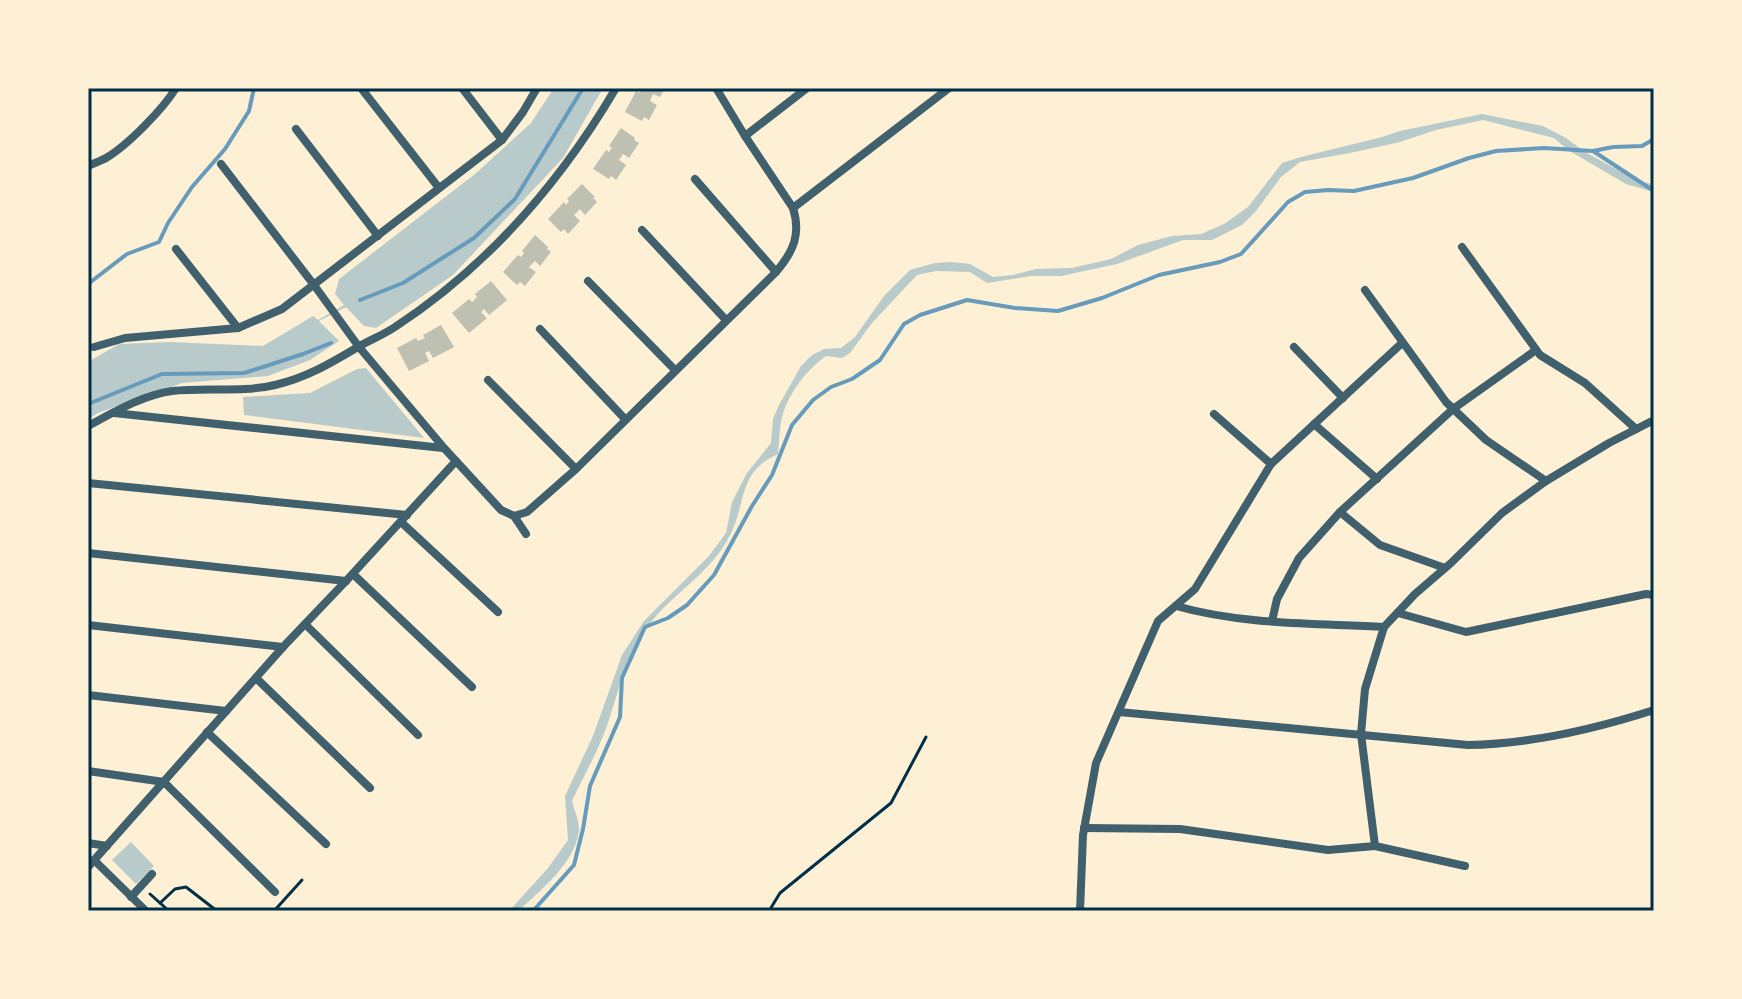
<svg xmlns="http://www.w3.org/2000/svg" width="1742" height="999" viewBox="0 0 1742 999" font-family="'Noto Serif',serif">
  <rect width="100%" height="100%" fill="#fdf0d5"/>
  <!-- green -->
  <g fill="#b9caca">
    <path d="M554 88H603L563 158 453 275 376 328 364 326 346 307 319 321 339 341 310 360 268 376 182 383 98 413 88 419V362L119 344 170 342 263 346 313 316 318 320 344 305 335 294 339 279 475 174 531 123Z"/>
    <path d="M1482 114 1543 126 1566 138 1585 152 1640 182 1654 184V192L1626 184 1568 150 1554 138 1483 120 1436 130 1400 142 1350 153 1300 162 1281 177 1256 211 1242 225 1212 240H1183L1117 264 1061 276H1031L987 283 970 272 936 271 917 275 872 323 850 353 842 358 826 356C805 371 786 396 781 422 779 433 779 444 778 454 737 472 747 503 730 535 712 573 672 593 648 626 627 657 621 682 610 717 601 746 585 773 572 801 574 810 580 822 579 831 575 863 540 891 518 911H509L548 868 568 840 565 796 593 736 622 655 644 621 709 556 726 533 732 502 747 473 771 443 773 419 779 405 801 366 812 355 824 349 841 348 855 337 884 296 910 270 935 263 951 262 970 264 993 277 1013 275 1036 269 1072 268 1111 259 1138 245 1172 236 1201 234 1224 224 1248 207 1282 163 1301 157 1382 137 1400 131Z"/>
    <path d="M366 368 424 438 244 415 243 397 310 393 357 369Z"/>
    <path d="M131 842 154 866 136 884 112 860Z"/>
  </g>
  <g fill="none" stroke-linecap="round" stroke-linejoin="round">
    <!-- stream -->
    <g stroke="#669bbc" stroke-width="4">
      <path d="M1593 151 1654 191"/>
      <path d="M88 284 127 254 159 242 168 223 192 187 225 149 249 111 254 88"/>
      <path d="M360 300 403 283 474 238 515 199 583 88"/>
      <path d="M88 404 162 374 244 373 303 354 331 343"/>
      <path d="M533 911 574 865 583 829 590 786 620 717 622 678 645 627 668 618 687 605 714 575 752 506 772 475 792 425 813 400 831 387 852 379 880 360 904 324 920 315 967 300 1015 308 1058 311 1102 298 1159 275 1220 262 1241 254 1288 202 1305 192 1328 190 1354 191 1413 178 1469 158 1496 151 1544 148 1593 151 1613 147 1642 146 1654 139"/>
    </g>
  </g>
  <!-- building -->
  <g fill="#bec0b2">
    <path d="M642 88H665L660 97 653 94 650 101 657 105 649 120 644 117 642 121 625 112 636 91 639 93Z"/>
    <path d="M621 128 635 138 634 140 639 143 629 158 623 154 619 160 626 165 616 180 611 176 609 179 593 169 606 150 609 152 612 148 609 146Z"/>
    <path d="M582 184 595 197 593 198 597 202 585 215 580 209 574 215 580 221 568 234 564 229 561 232 548 219 564 202 566 205 569 201 567 199Z"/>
    <path d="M535 235 548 247 547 249 551 252 540 266 535 261 529 267 536 272 525 286 520 282 517 285 503 272 518 255 521 257 524 253 522 251Z"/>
    <path d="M491 281 507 300 489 315 484 309 481 312 487 318 469 333 452 313 469 299 472 302 477 297 475 294Z"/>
    <path d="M441 325 454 347 433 358 429 351 425 353 429 361 409 371 397 348 416 338 418 341 425 338 423 335Z"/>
  </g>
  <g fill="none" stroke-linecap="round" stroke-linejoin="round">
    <!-- path -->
    <g stroke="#003049" stroke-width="3">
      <path d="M150 894 169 911"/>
      <path d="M160 903 175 889 186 887 217 911"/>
      <path d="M274 911 302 880"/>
      <path d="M769 911 780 893 891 803 926 737"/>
    </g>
    <!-- minor -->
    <g stroke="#3f606c" stroke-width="8">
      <path d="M361 88 439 188"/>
      <path d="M462 88 502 140"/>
      <path d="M296 129 378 236"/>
      <path d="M745 136 807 88"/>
      <path d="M221 164 314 285 359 347 444 448 501 510 514 516 526 534"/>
      <path d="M88 166C94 163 101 161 106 158 128 145 163 109 176 88"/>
      <path d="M695 179 776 272"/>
      <path d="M793 208 949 88"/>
      <path d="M642 230 726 320"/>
      <path d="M1462 247 1540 355 1585 383 1636 429"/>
      <path d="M176 249 238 328"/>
      <path d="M588 281 675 370"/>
      <path d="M1365 290 1446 402 1486 440 1546 481"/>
      <path d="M540 329 625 419"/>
      <path d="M94 347 125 338 238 328 282 309 502 140 523 112 537 88"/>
      <path d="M1294 347 1343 398"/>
      <path d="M488 380 576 469"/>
      <path d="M114 413 443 448"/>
      <path d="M1214 414 1271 464"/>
      <path d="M1314 424 1377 479"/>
      <path d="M88 426C114 412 143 395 172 391 206 387 241 393 275 385 306 378 331 363 358 347 370 340 383 335 395 327 488 266 560 183 616 88"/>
      <path d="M88 483 407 515"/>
      <path d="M1340 512 1380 545 1445 568"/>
      <path d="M514 516 527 512 576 469 776 272C794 251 801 234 793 208L745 136 716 88"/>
      <path d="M401 522 498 612"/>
      <path d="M88 553 346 581"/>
      <path d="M353 574 472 687"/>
      <path d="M1176 606C1243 625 1315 623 1384 627"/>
      <path d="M1398 613 1466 632 1646 594 1654 595"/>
      <path d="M1272 621 1277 599 1299 558 1340 512 1453 409 1536 350"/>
      <path d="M305 624 418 735"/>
      <path d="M88 625 283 647"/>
      <path d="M256 678 370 788"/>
      <path d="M88 695 226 711"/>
      <path d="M1119 712 1468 745C1531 744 1595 729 1654 710"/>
      <path d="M207 732 326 844"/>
      <path d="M88 771 164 782 275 892"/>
      <path d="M1084 828 1180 829 1328 850 1375 846 1361 734 1365 689 1384 627 1415 594 1451 563 1502 513 1546 481 1609 443 1654 420"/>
      <path d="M88 843 107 846"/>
      <path d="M1375 846 1465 866"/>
      <path d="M94 860 146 911"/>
      <path d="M88 867 283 647 346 581 456 461"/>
      <path d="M131 897 152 874"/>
      <path d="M1080 911 1083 835 1096 763 1158 621 1195 589 1271 464 1402 343"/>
    </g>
  </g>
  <!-- border -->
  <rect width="1742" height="999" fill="none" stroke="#fdf0d5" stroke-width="180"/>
  <rect x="90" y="90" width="1562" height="819" fill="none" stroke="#003049" stroke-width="3"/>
</svg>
